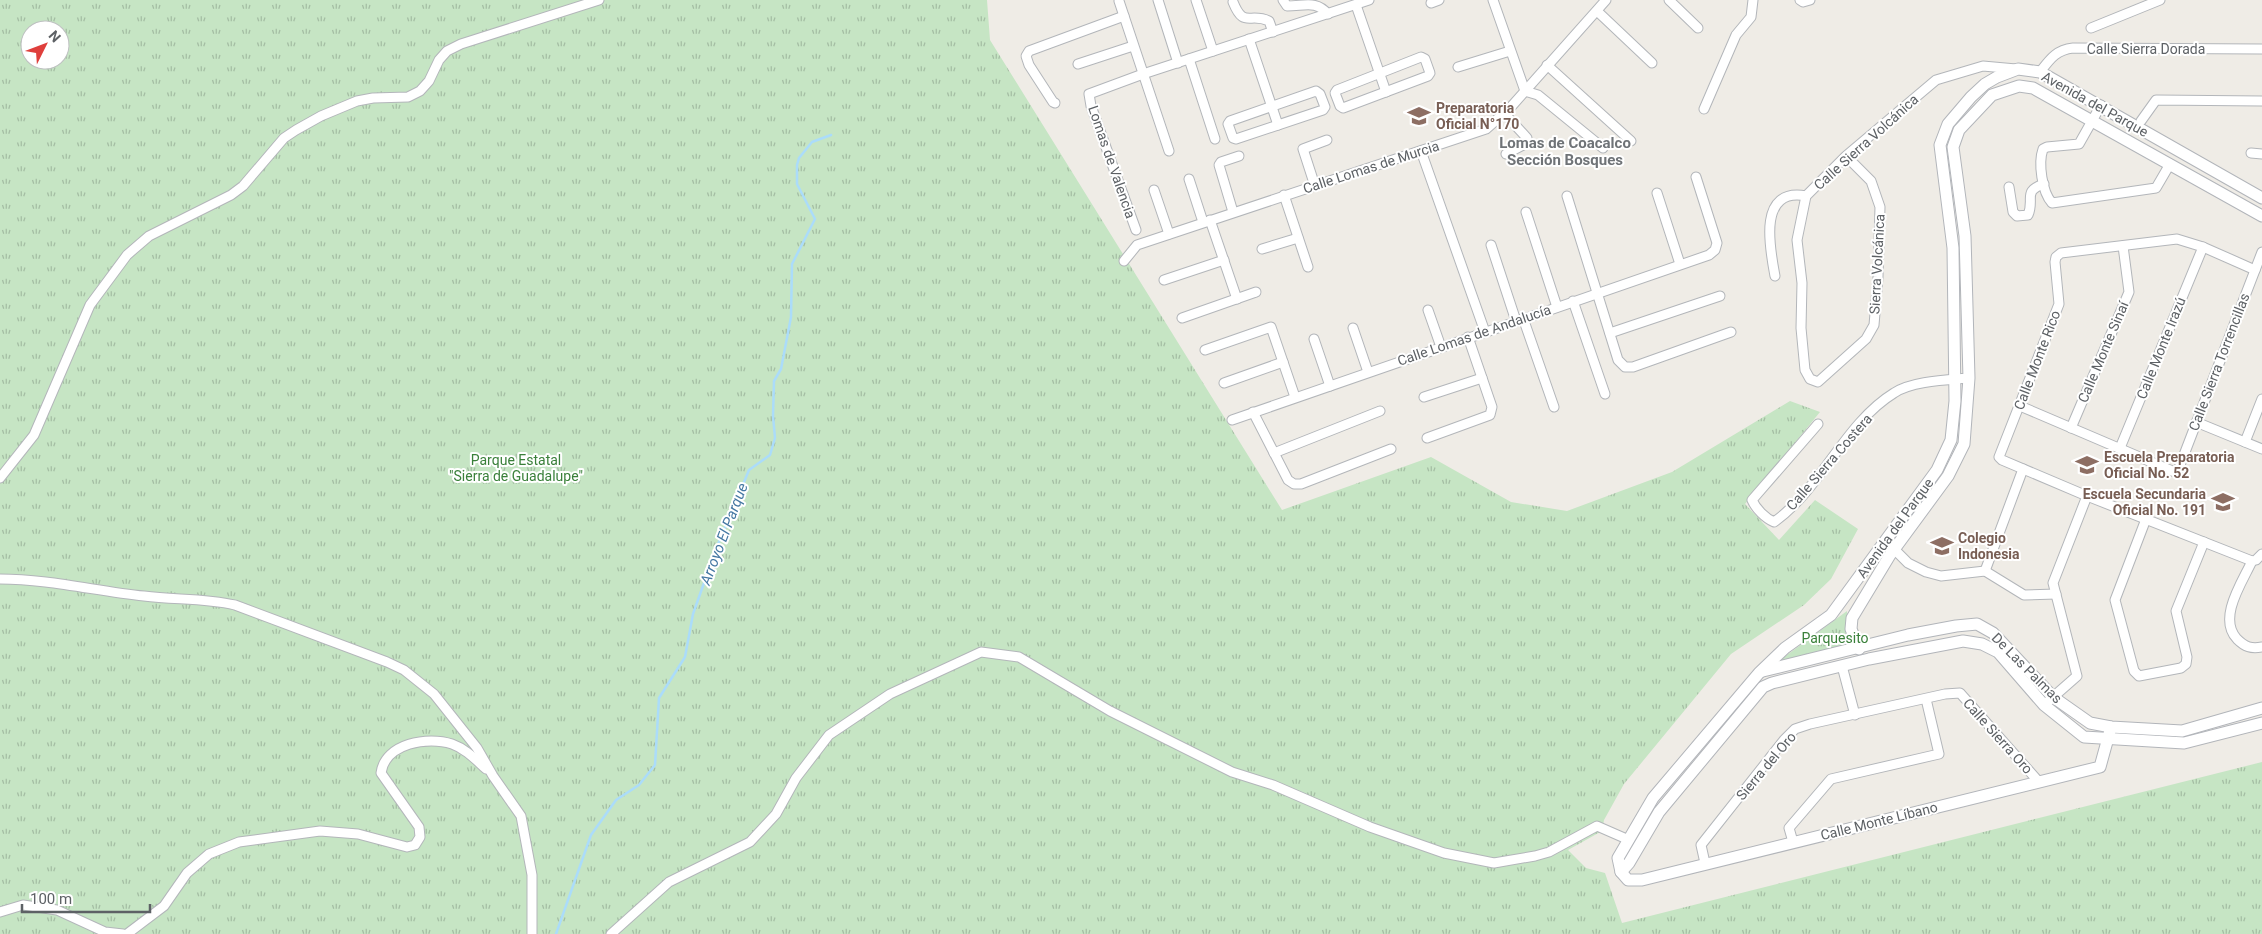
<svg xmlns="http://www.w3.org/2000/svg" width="2262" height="934" viewBox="0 0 2262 934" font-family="Roboto,sans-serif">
  <defs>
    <pattern id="park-tufts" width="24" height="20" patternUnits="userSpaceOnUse" patternTransform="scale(1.25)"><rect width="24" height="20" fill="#c6e5c4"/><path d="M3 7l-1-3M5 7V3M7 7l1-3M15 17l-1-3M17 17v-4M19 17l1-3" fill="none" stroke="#a4bda3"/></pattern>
  </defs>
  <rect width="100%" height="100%" fill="#efece6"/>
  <!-- park -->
  <g fill="url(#park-tufts)" fill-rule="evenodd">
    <path d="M0 0H987L990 40 1282 510 1431 457 1511 502 1567 511 1672 472 1790 401 1820 412 1745 504 1779 540 1815 500 1858 529 1831 579 1804 605 1731 654 1624 784 1604 820 1602 831 1568 850 1586 868 1605 873 1622 923 2262 762V934H0ZM30 30H60V60H30Z"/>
    <path d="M1847 611V631L1856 648 1772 666Z"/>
  </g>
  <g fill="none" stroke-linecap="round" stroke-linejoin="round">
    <!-- stream -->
    <path stroke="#abdcfa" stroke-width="2.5" d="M556 934 591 835 616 800 639 785 655 765 659 698 685 657 693 614 716 549 749 470 770 455 775 438 773 416 774 381 781 369 791 317 792 264 815 219 797 184V165L799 158 812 142 831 135"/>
    <defs>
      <g id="street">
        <path d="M1158 0 1178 63"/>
        <path d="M1196 0 1213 51"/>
        <path d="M1283 0 1287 6C1305 6 1316 0 1328 14"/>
        <path d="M1493 0 1525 91 1538 95 1603 148"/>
        <path d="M1669 0 1698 28"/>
        <path d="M1800 0 1803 2 1810 0"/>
        <path d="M1119 1 1169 151"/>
        <path d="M1233 2C1244 29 1249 12 1269 21L1273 32"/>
        <path d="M1431 3 1439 0"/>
        <path d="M1356 5 1386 92"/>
        <path d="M1597 11 1652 63"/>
        <path d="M2091 28 2160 0"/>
        <path d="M1249 39 1278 125"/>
        <path d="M1421 57 1425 59 1430 73 1428 76 1343 108 1340 106 1335 93 1337 90Z"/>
        <path d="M1189 59 1215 139"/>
        <path d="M1078 64 1133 46"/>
        <path d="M1547 65 1631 141"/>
        <path d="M1458 67 1510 51"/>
        <path d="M2040 72C2050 59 2056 50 2073 48L2262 49"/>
        <path d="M1316 91 1320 94 1325 107 1323 110 1236 139 1233 138 1228 124 1230 121Z"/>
        <path d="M1055 103 1053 102 1029 65 1026 56 1029 51 1124 16"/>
        <path d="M2101 105 2079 144 2047 147 2043 149C2038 163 2042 192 2052 203L2156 188 2170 164"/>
        <path d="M1704 109 1736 35 1751 17 1753 0"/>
        <path d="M1504 113 1527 138V143L1506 154"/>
        <path d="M2141 121 2156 100 2262 101"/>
        <path d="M1421 151 1485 332"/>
        <path d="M2251 153 2262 154"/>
        <path d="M1846 156 1871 181 1880 207 1878 277 1874 325 1866 339 1818 382 1810 379 1805 370 1801 328 1802 283 1797 240 1806 196 1846 156 1936 80 1983 66 2016 69"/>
        <path d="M1189 179 1203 222"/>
        <path d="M1315 186 1303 149 1327 140"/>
        <path d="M2009 187 2013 212 2017 216 2028 215C2035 199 2022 191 2044 184"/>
        <path d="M1154 190 1169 234"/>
        <path d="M1657 193 1680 264"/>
        <path d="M1284 195 1308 267"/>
        <path d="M1567 196 1618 360 1625 367H1633L1731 332"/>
        <path d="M1233 212 1219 165 1221 162 1239 156"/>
        <path d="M1526 212 1557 307"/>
        <path d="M1210 220 1237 299"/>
        <path d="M1136 230 1091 106 1089 94 1143 74 1369 0"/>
        <path d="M1491 245 1516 321"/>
        <path d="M1262 249 1298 238"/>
        <path d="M1124 261 1137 245 1486 129 1510 108 1606 0"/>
        <path d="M2255 270 2203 247 2177 239 2061 253 2056 257 2055 262 2059 304 1999 457 2002 460 2087 496 2252 561 2256 560 2262 554"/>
        <path d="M1775 276C1770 249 1757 187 1806 196"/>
        <path d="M1164 280 1224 260"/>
        <path d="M1573 301 1605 394"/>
        <path d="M1428 310 1441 347"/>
        <path d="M1182 318 1256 292"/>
        <path d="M1523 318 1554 407"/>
        <path d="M1353 328 1368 372"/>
        <path d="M1610 333 1720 296"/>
        <path d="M1314 339 1330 386"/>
        <path d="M1205 350 1271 327 1295 397"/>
        <path d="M1224 383 1283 362"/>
        <path d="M1424 397 1482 378"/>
        <path d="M2020 406 2177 473 2262 252"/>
        <path d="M1253 412 1288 480 1294 484H1301L1391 449"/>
        <path d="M1232 420 1709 255 1715 250 1717 243 1696 177"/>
        <path d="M2196 422 2262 449"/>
        <path d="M1818 424 1752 500C1756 509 1765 518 1774 522 1821 489 1845 423 1894 393 1912 381 1947 380 1969 378"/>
        <path d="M2071 428 2129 292 2123 246"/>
        <path d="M1427 438 1490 415 1492 407 1468 337"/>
        <path d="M2245 442 2262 399"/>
        <path d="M2120 448 2203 247"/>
        <path d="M1274 453 1380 411"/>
        <path d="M0 478 34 435 90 305 127 255 149 236 231 195 243 186 284 138 296 130 321 116 357 101 373 98 408 97 420 91 429 81 439 60 447 51 461 44 599 0"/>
        <path d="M2146 519 2115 600 2134 671 2139 676 2181 668 2186 664 2187 657 2176 611 2204 542"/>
        <path d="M1891 546 1908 563 1926 572 1941 576 1985 571 2024 595 2056 594"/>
        <path d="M2252 561C2243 581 2217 618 2237 639 2245 647 2251 649 2262 647"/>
        <path d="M1985 571 2023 469"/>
        <path d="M0 579C48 579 96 591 144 596 175 600 204 598 235 605L387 662 404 670 434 694 477 748 493 776 521 816 532 875V934"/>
        <path d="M1842 666 1855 715"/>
        <path d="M2044 705 2077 676 2053 583 2087 496"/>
        <path d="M1793 842 1789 828 1831 779 1939 754 1926 699"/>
        <path d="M1705 863 1701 845 1784 740 1795 729 1810 724 1945 694 1960 693 2039 782"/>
        <path d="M0 912 23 905 57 910 105 932 123 934"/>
        <path d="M127 934 164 906 187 873 209 854 239 842 320 831 358 834 407 847 415 845 420 837 419 827 381 773C385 743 428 736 452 744 466 749 475 759 486 769"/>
        <path d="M611 934 669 882 750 842 776 814 796 778 829 735 890 694 981 652 1019 657 1110 711 1232 772 1273 785 1370 827 1444 853 1494 863 1535 856 1549 852 1597 826 1629 840"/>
      </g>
      <g id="secondary">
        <path d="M1859 649 1851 629 1852 618 1890 555 1948 476 1964 444 1969 378 1965 236 1953 147 1959 130 1992 95 2019 86 2033 88 2262 216"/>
        <path d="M1763 671 1908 635 1956 626 1977 624 1993 633 2053 697 2090 723 2111 727 2182 731 2262 708"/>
        <path d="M2111 727 2100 767 1642 880H1628L1621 872 1618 858 1653 798 1759 673 1785 648 1831 615 1937 470 1951 440 1955 401 1953 248 1940 145 1948 124 1971 97 1985 84 1997 77 2018 69 2040 72 2262 198"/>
        <path d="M1621 872 1629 863 1659 812 1763 687 1772 683 1869 659 1963 641 1982 644 1998 652 2044 705 2084 737 2184 743 2262 723"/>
      </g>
    </defs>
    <!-- street casing -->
    <use href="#street" stroke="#b3b6ba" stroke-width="11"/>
    <!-- secondary casing -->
    <use href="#secondary" stroke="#b2b5ba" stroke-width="13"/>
    <!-- street -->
    <use href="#street" stroke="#fff" stroke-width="9"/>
    <!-- secondary -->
    <use href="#secondary" stroke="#fff" stroke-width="11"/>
  </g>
  <!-- icons -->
  <defs>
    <symbol id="school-bare" viewBox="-9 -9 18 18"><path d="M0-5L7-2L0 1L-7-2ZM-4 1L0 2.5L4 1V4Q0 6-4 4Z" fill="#8d6e63" stroke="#fff" stroke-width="2.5" paint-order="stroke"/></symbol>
  </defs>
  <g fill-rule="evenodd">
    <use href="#school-bare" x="1403" y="100" width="32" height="32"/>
    <use href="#school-bare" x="2071" y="449" width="32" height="32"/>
    <use href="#school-bare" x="2207" y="486" width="32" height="32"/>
    <use href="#school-bare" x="1926" y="530" width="32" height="32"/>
  </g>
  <g text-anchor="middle" stroke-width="4" stroke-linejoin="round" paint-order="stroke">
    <!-- street labels -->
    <g font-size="14" fill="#5d6165" stroke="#fff">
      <text x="2146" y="54">Calle Sierra Dorada</text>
      <text transform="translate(2095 104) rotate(29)" y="5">Avenida del Parque</text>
      <text transform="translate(1866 142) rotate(-42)" y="5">Calle Sierra Volcánica</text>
      <text transform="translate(1112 162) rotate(71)" y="5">Lomas de Valencia</text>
      <text transform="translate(1371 167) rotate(-18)" y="5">Calle Lomas de Murcia</text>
      <text transform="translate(1877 264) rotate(-87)" y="5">Sierra Volcánica</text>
      <text transform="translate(1474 335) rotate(-19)" y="5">Calle Lomas de Andalucía</text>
      <text transform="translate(2161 348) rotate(-68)" y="5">Calle Monte Irazú</text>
      <text transform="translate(2103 352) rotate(-67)" y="5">Calle Monte Sinaí</text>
      <text transform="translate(2037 360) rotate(-69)" y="5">Calle Monte Rico</text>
      <text transform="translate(2219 362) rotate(-69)" y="5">Calle Sierra Torrencillas</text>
      <text transform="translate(1829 462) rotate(-49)" y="5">Calle Sierra Costera</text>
      <text transform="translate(1895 528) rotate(-54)" y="5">Avenida del Parque</text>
      <text transform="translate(2027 668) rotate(45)" y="5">De Las Palmas</text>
      <text transform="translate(1998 736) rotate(48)" y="5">Calle Sierra Oro</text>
      <text transform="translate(1766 766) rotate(-50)" y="5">Sierra del Oro</text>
      <text transform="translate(1879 821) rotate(-14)" y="5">Calle Monte Líbano</text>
    </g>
    <!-- education labels -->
    <g font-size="14" font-weight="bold" fill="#785e54" stroke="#fff" text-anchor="start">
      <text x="1436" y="113">Preparatoria<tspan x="1436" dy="16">Oficial N°170</tspan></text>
      <text x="2104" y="462">Escuela Preparatoria<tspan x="2104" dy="16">Oficial No. 52</tspan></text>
      <text x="2206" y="499" text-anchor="end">Escuela Secundaria<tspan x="2206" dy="16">Oficial No. 191</tspan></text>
      <text x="1958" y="543">Colegio<tspan x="1958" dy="16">Indonesia</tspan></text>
    </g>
    <!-- park labels -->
    <g font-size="14" fill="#3a803a" stroke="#fff">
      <text x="516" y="465">Parque Estatal<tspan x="516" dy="16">"Sierra de Guadalupe"</tspan></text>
      <text x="1835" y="643">Parquesito</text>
    </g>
    <!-- neighbourhood labels -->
    <g font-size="15" font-weight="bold" fill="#6f7377" stroke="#fff">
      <text x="1565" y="148">Lomas de Coacalco<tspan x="1565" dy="17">Sección Bosques</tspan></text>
    </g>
    <!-- water labels -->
    <g font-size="15" font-style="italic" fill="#4578a3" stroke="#fff">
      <text transform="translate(724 534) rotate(-69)" y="5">Arroyo El Parque</text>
    </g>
  </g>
  <!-- north arrow -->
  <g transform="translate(45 45) rotate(48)"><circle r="24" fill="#ffffff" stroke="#bec0c1"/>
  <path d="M0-4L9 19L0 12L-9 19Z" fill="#df3f3c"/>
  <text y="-8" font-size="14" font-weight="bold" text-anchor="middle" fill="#5d6165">N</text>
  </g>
  <!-- scale -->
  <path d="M22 904v8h128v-8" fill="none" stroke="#5d6165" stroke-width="2.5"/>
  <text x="30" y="904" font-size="15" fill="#5d6165" stroke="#ffffff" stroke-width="4" paint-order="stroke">100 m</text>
</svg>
